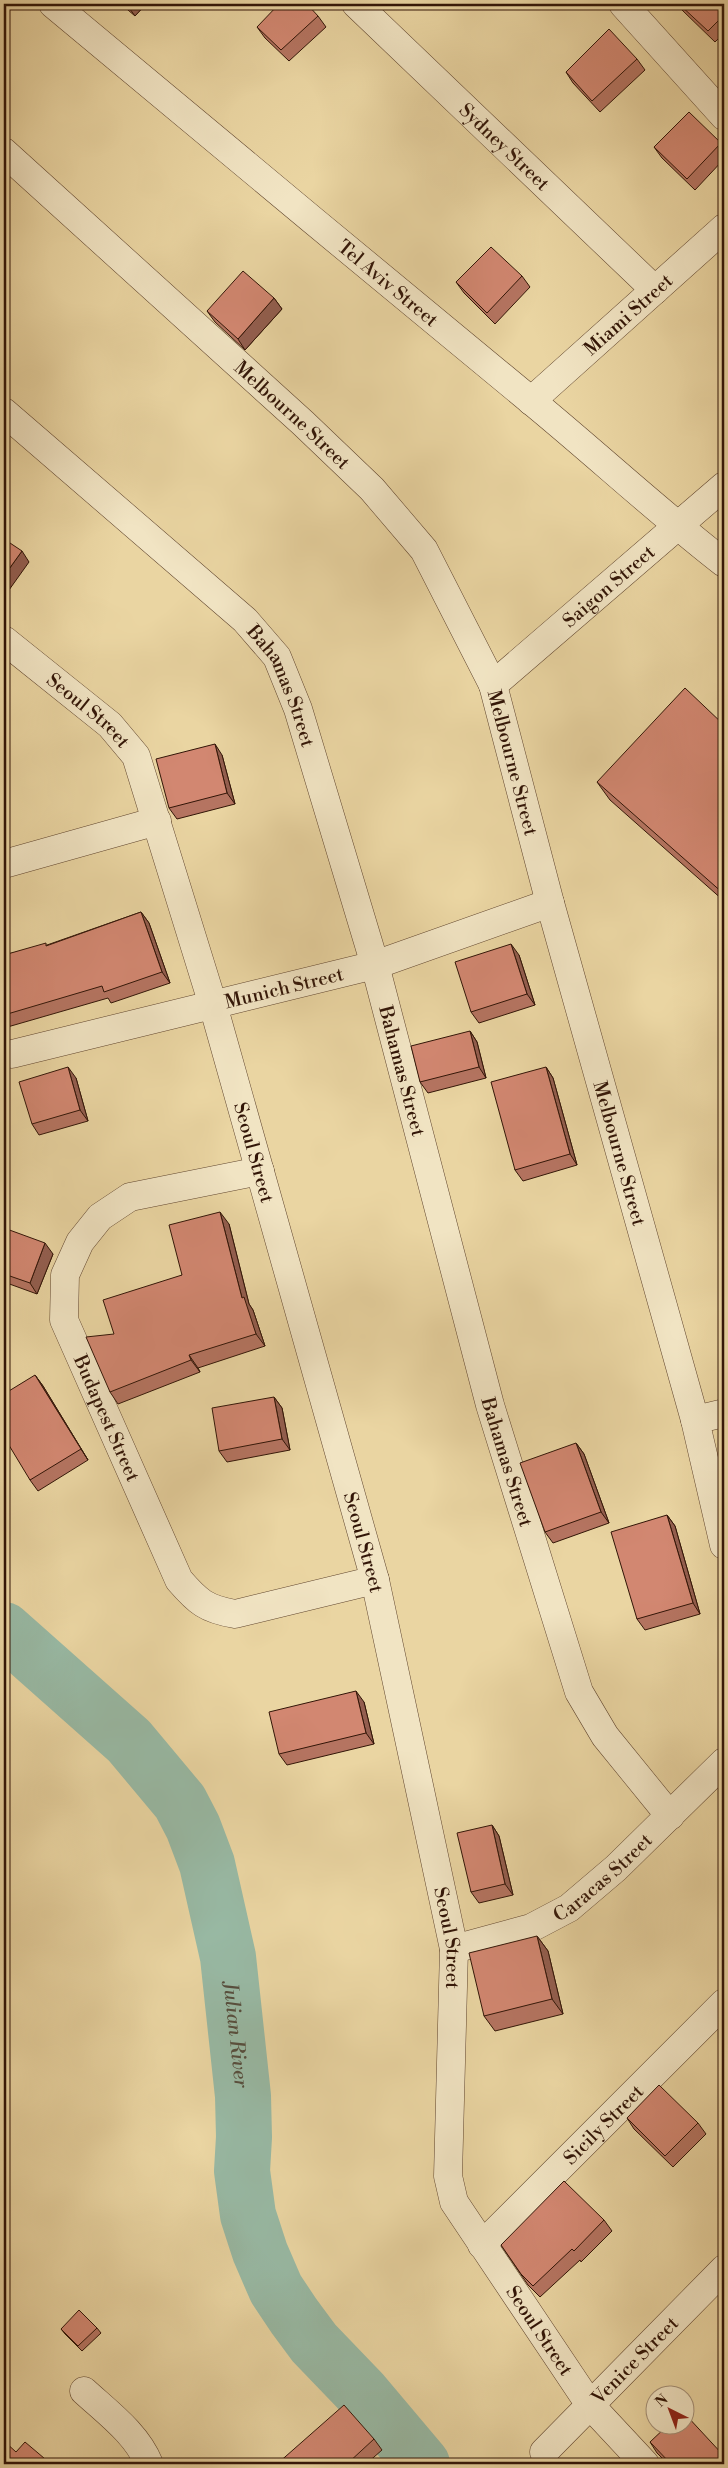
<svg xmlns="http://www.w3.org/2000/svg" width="728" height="2468" viewBox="0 0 728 2468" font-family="'Libre Bodoni',serif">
  <rect width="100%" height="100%" fill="#ead5a2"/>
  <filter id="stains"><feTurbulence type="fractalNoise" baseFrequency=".004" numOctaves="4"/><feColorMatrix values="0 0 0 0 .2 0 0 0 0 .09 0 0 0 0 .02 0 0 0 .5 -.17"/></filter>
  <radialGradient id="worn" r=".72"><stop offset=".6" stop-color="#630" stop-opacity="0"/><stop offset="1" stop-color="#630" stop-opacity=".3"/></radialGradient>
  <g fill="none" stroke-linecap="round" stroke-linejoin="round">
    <!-- river -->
    <path stroke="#98b9a4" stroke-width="56" id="s1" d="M4 1630 129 1741 180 1802 193 1827 207 1864 228 1957 243 2096 244 2137 242 2171 248 2215 260 2252 276 2289 294 2316 314 2343 363 2394 422 2464"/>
    <defs>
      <g id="minor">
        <path id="s2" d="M53 4C211 136 370 268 529 399 595 453 657 511 724 563"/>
        <path id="s3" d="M356 4 655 290"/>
        <path d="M623 4 724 116"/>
        <path id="s4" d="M4 152 303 423 372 489 424 550 493 685 550 903 695 1420 724 1545"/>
        <path id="s5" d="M531 401 724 228"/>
        <path id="s6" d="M4 412 245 620 277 657 298 709 375 965 490 1405 579 1692 605 1736 670 1816"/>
        <path id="s7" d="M4 640 110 725 136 756 213 1005 375 1580 454 1949 448 2176 454 2202 590 2405 645 2464"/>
        <path id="s8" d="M493 685 724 486"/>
        <path d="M4 864 157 821"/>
        <path id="s9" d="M12 1054 375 965 550 903"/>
        <path id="s10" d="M260 1171 130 1197 100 1217 80 1242 65 1275 64 1320 179 1580C198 1602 206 1609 235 1614L375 1580"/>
        <path d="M695 1420 724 1413"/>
        <path id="s11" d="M454 1949 531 1928 569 1908 616 1868 724 1762"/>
        <path id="s12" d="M482 2245 724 2003"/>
        <path d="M84 2391C108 2413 137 2434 149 2464"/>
        <path id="s13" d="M544 2452 724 2269"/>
      </g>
    </defs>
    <!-- minor casing -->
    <use href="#minor" stroke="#60452e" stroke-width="29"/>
    <!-- minor -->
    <use href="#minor" stroke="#f1e4c3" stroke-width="28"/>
  </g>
  <!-- wall -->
  <g fill="#b57461" stroke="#321507">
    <path d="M121 4H146L135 16Z"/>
    <path d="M678 4H724V33L715 42 682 10Z"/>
    <path d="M318 16 326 27 289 61 265 38 257 27Z"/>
    <path d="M637 59 645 70 600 112 573 83 566 72Z"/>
    <path d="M721 143 724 147V159L695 190 662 158 654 147Z"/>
    <path d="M522 276 530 287 495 324 464 293 456 282Z"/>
    <path d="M274 298 282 309 245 350 215 322 207 311Z"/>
    <path d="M724 725V901L610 800 597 782Z"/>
    <path d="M222 755 235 804 177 819 169 808Z"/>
    <path d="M141 912 149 923 170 983 111 1003 108 998 4 1028V955L47 945Z"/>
    <path d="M519 955 535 1005 479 1023 471 1012Z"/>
    <path d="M470 1031 477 1042 486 1078 428 1093 420 1082Z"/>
    <path d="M546 1067 553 1078 577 1165 523 1181 515 1170Z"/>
    <path d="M76 1078 88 1121 39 1135 32 1124Z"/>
    <path d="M229 1224 249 1304 253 1310 265 1346 198 1368 200 1372 118 1404 110 1392 114 1334 182 1275Z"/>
    <path d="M4 1228 53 1254 37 1294 4 1282Z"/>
    <path d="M35 1375 43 1386 88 1460 38 1491 30 1480Z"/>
    <path d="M274 1397 282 1408 290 1450 227 1462 219 1451Z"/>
    <path d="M576 1443 584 1454 609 1523 553 1543 545 1532Z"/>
    <path d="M667 1515 675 1526 700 1614 645 1630 637 1619Z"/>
    <path d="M364 1702 374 1744 287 1765 279 1754Z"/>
    <path d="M492 1825 499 1836 513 1895 479 1903 471 1892Z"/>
    <path d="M537 1936 548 1951 563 2014 495 2031 484 2016Z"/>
    <path d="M627 2118 698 2123 706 2134 673 2167 634 2129Z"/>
    <path d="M604 2220 612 2231 581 2262 580 2260 540 2297 528 2285 501 2245Z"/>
    <path d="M97 2328 101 2333 82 2351 65 2334 61 2329Z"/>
    <path d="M374 2439 382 2450 366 2464H277Z"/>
    <path d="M650 2442 724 2464H668L657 2453Z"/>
  </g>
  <!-- shaded-wall -->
  <g fill="#935e4f" stroke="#321507">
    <path d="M128 4H146L135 16 127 5Z"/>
    <path d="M274 298 282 309 245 350 238 339Z"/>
    <path d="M22 551 29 562 4 597V576Z"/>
    <path d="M215 744 222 755 235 804 227 793Z"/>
    <path d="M141 912 149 923 170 983 162 972Z"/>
    <path d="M511 944 519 955 535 1005 527 994Z"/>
    <path d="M470 1031 477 1042 486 1078 479 1067Z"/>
    <path d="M4 1066V1067L6 1078 4 1075Z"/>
    <path d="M68 1067 76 1078 88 1121 80 1110Z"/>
    <path d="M546 1067 553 1078 577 1165 570 1154Z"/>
    <path d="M220 1212 229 1224 249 1304 253 1310 265 1346 256 1334 242 1298Z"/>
    <path d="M45 1243 53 1254 37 1294 30 1283Z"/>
    <path d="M189 1355 198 1368 200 1372 191 1360Z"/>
    <path d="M35 1375 43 1386 88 1460 81 1449Z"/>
    <path d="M274 1397 282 1408 290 1450 282 1439Z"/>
    <path d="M576 1443 584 1454 609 1523 601 1512Z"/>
    <path d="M667 1515 675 1526 700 1614 693 1603Z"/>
    <path d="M356 1691 364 1702 374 1744 366 1733Z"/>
    <path d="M492 1825 499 1836 513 1895 505 1884Z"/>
    <path d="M537 1936 548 1951 563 2014 552 1999Z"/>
  </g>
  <!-- building -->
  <g fill="#d28771" stroke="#321507">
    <path d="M279 4H307L318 16 281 50 257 27Z"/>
    <path d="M679 4H724V15L708 31Z"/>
    <path d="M609 29 637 59 592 101 566 72Z"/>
    <path d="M689 112 721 143 687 179 654 147Z"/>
    <path d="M491 247 522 276 487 313 456 282Z"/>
    <path d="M243 271 274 298 238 339 207 311Z"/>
    <path d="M4 539 22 551 4 576Z"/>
    <path d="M685 688 724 725V894L597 782Z"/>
    <path d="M215 744 227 793 169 808 156 759Z"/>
    <path d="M141 912 162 972 104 992 102 986 4 1015V955L46 943V946Z"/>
    <path d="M511 944 527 994 471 1012 455 962Z"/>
    <path d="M470 1031 479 1067 420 1082 411 1046Z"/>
    <path d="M68 1067 80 1110 32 1124 19 1082Z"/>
    <path d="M546 1067 570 1154 515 1170 491 1082Z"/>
    <path d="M220 1212 242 1298 244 1297 256 1334 189 1355 191 1360 110 1392 86 1337 114 1334 103 1300 182 1275 169 1225Z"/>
    <path d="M4 1228 45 1243 30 1283 4 1274Z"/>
    <path d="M35 1375 81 1449 30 1480 4 1437V1394Z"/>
    <path d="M274 1397 282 1439 219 1451 212 1408Z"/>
    <path d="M576 1443 601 1512 545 1532 520 1463Z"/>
    <path d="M667 1515 693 1603 637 1619 611 1532Z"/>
    <path d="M356 1691 366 1733 279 1754 269 1712Z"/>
    <path d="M492 1825 505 1884 471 1892 457 1833Z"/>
    <path d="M537 1936 552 1999 484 2016 469 1953Z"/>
    <path d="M659 2085 698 2123 665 2156 627 2118Z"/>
    <path d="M564 2181 604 2220 574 2251 572 2249 533 2286 521 2274 501 2245Z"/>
    <path d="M79 2310 97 2328 78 2346 61 2329Z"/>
    <path d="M344 2405 374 2439 348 2463 344 2459 337 2464H277Z"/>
    <path d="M686 2415 724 2456V2464H671L650 2442 667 2426H686Z"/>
    <path d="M4 2441 16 2452 25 2442 51 2464H4Z"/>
  </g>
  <g text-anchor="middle" stroke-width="4" stroke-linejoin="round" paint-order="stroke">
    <!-- street labels -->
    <g font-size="19" fill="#321507" stroke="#f1e4c3">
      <text dy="7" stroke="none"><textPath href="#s3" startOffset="206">Sydney Street</textPath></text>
      <text dy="7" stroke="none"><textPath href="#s2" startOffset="436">Tel Aviv Street</textPath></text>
      <text dy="7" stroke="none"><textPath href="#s5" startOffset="130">Miami Street</textPath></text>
      <text dy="7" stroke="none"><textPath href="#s4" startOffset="390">Melbourne Street</textPath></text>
      <text dy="7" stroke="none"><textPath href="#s8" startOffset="152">Saigon Street</textPath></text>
      <text dy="7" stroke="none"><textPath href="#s6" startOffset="395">Bahamas Street</textPath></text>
      <text dy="7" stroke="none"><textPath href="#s7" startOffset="110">Seoul Street</textPath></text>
      <text dy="7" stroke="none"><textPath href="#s4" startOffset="811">Melbourne Street</textPath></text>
      <text dy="7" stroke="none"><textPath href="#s9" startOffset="280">Munich Street</textPath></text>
      <text dy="7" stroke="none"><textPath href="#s6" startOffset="800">Bahamas Street</textPath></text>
      <text dy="7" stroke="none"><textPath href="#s7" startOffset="590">Seoul Street</textPath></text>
      <text dy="7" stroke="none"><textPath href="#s4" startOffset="1216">Melbourne Street</textPath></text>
      <text dy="7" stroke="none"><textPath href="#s10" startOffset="389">Budapest Street</textPath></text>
      <text dy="7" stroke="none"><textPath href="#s6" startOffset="1205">Bahamas Street</textPath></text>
      <text dy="7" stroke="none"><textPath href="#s7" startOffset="995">Seoul Street</textPath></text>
      <text dy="7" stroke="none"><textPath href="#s11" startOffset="168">Caracas Street</textPath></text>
      <text dy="7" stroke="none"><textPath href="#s7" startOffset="1400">Seoul Street</textPath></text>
      <text dy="7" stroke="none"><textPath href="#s12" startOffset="171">Sicily Street</textPath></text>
      <text dy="7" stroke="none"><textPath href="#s7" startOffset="1820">Seoul Street</textPath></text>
      <text dy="7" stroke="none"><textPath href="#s13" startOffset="129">Venice Street</textPath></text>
    </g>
    <!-- water labels -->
    <g font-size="20" font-style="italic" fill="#564e3e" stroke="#f1e4c3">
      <text dy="7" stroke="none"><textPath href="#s1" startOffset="488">Julian River</textPath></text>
    </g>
  </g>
  <!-- margin -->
  <rect width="728" height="2468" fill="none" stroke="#ead5a2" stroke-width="20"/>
  <rect x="5" y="5" width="718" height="2458" fill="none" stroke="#321507" stroke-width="2.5"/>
  <rect x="10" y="10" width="708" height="2448" fill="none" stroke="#321507"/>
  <!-- north arrow -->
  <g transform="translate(670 2410) rotate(318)"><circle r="24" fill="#f1e4c3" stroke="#a59178"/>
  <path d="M0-4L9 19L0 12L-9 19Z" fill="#8f2418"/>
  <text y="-8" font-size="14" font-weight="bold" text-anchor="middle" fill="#321507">N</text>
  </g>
  <rect width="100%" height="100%" filter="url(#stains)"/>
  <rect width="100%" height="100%" fill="url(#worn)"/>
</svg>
